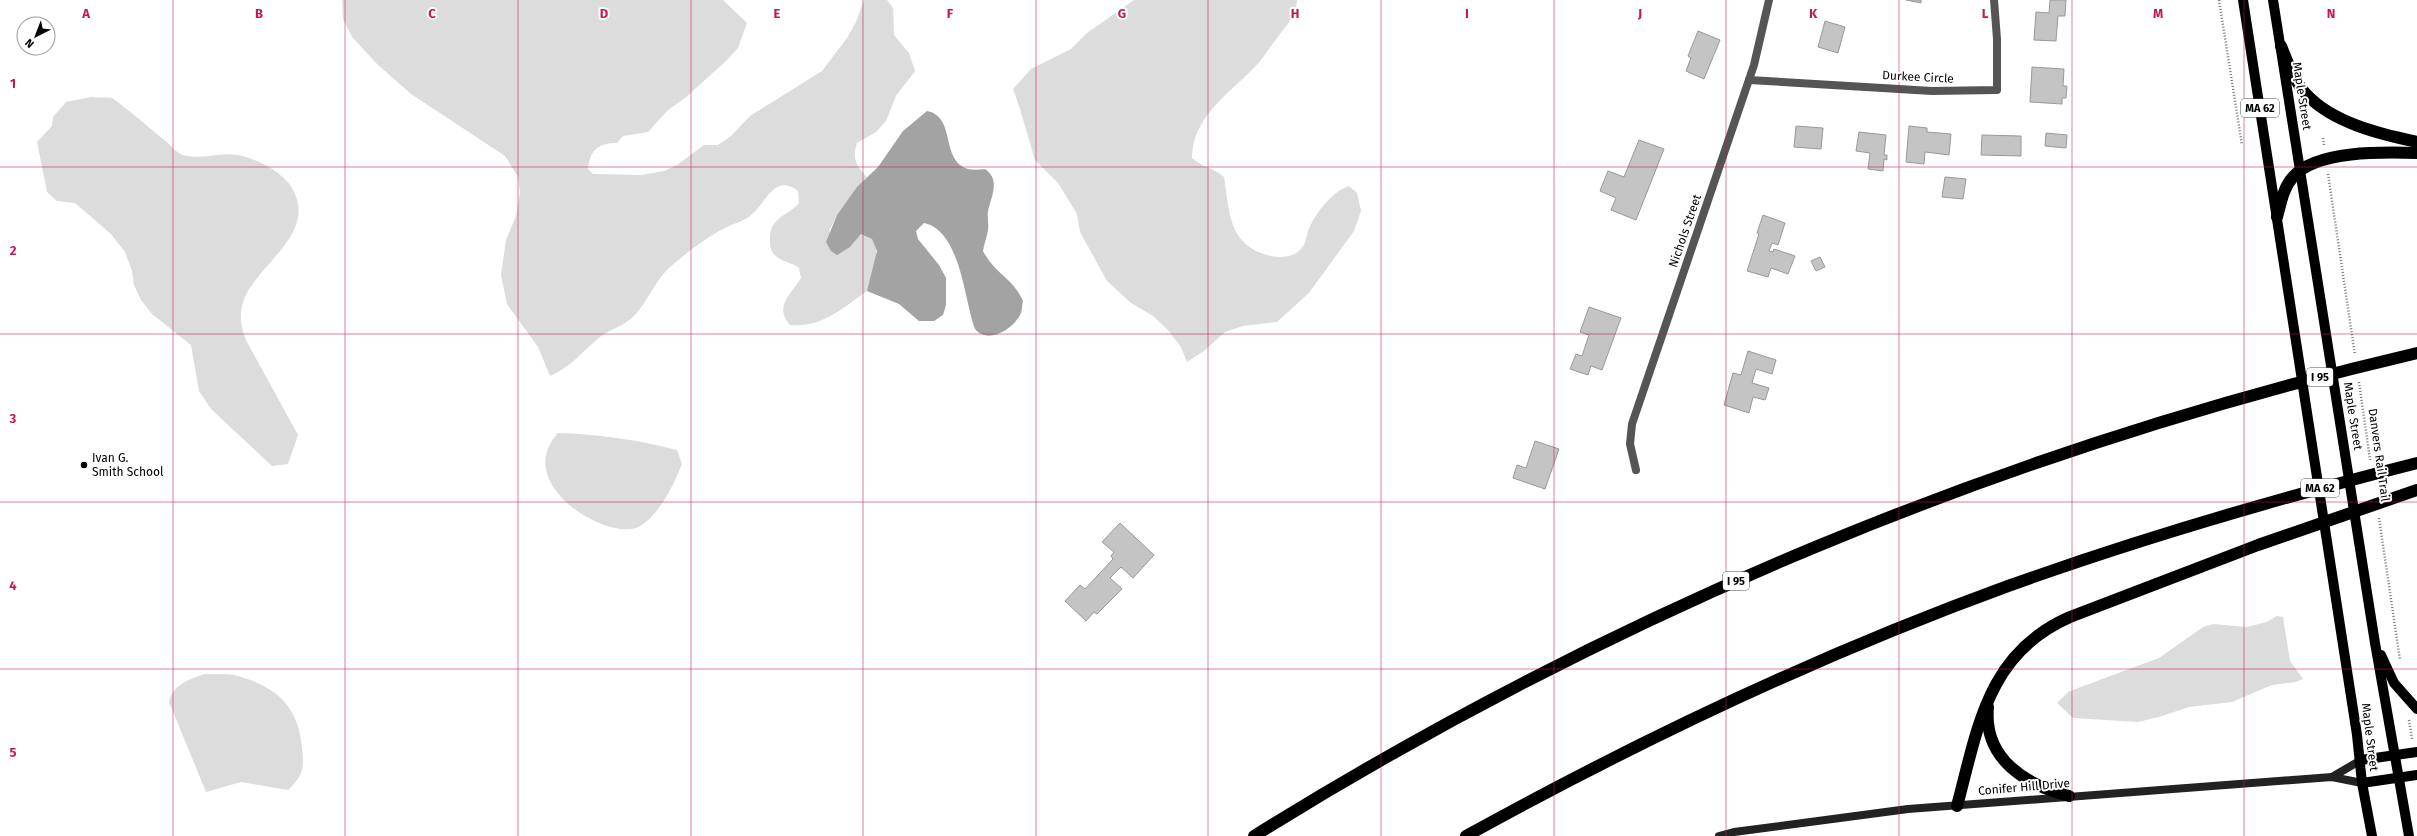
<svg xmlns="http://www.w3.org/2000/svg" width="2417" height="836" viewBox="0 0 2417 836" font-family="'Fira Sans',sans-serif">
  <rect width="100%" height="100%" fill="#fff"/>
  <!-- green -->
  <g fill="#dcdcdc">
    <path d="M342 0H723L747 23 738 48 726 61 685 98 668 110 648 132 623 136 617 143C598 143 590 150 588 169L593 174 641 175 664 171 677 165 704 145H718L731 136 750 116 822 71 847 38 856 22 864 0H887L893 8 894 35 909 53 915 71 896 96 886 121 876 132 857 143C852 159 856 165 867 177L837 215 829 231 850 247 861 234C889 237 871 276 867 291 843 308 822 328 790 325 774 307 790 295 801 278L799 268C792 262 780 262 773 253 770 249 770 243 770 238 770 217 788 216 799 203L798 191C774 173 767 202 750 216 743 222 731 224 723 229 704 239 685 254 669 268 654 282 648 302 633 317 624 326 610 329 600 337 583 351 571 367 550 376L538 347 507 304 501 275 506 240 516 216 520 192 518 177 505 156 411 94 377 64 352 37 343 19Z"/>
    <path d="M1134 0H1297C1296 16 1289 22 1280 34 1271 45 1264 58 1254 68 1228 94 1192 118 1192 158 1202 167 1214 168 1224 177 1230 213 1228 246 1271 256 1280 258 1294 257 1300 250 1306 244 1306 238 1308 231 1314 215 1332 191 1349 186L1357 193 1361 211 1354 231 1309 293 1277 322 1243 326 1225 332 1204 351 1187 362 1181 347 1168 330 1153 316 1131 303 1107 281 1080 232 1077 214 1058 183 1035 160 1020 109 1013 89 1031 69 1071 49 1087 33Z"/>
    <path d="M91 97C97 98 106 97 112 98 117 100 159 136 167 142 171 146 178 154 183 155 203 161 224 149 246 157 265 163 287 175 295 194 314 239 251 267 242 306 239 318 242 331 247 342L298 435 288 464 272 466 211 409 199 391 191 345 152 314 141 300 134 285 132 271 125 252 111 234 75 203 57 201 47 192 37 142 52 126 53 117 66 102Z"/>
    <path d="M558 433C599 434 638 440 677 450L682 464C673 486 660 514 640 526 612 544 510 485 558 433Z"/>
    <path d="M2277 616 2283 617 2290 661 2303 679 2296 682 2272 685 2232 702 2189 707 2159 717 2138 722 2073 718 2057 703 2068 692 2078 688 2159 658 2203 627 2213 624 2246 627 2267 622Z"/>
    <path d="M205 674C215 675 228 673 238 676 277 687 298 706 302 747 304 768 304 775 288 790L241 782 206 792 169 702C172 685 190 679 205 674Z"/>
  </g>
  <!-- water -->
  <path fill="#a3a3a3" d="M927 111C961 117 934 177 985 169 1001 180 991 197 988 211 987 217 989 224 988 230 987 237 984 244 983 251 994 273 1014 279 1023 301 1022 305 1022 310 1021 313 1014 329 988 345 975 329 964 300 961 231 924 223L916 231 918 239 939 265 946 278V305L943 315 934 321H919L899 304 867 291 877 251 872 239 861 234 850 247 837 255 831 251 826 242 837 215 857 187 878 167 903 131Z"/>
  <!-- building -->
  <g fill="#c4c4c4" stroke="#999">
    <path d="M1906 0H1921V3Z"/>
    <path d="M2050 0H2066L2065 16H2058L2056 41 2034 40 2036 12 2049 13Z"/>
    <path d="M1825 21 1845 27 1838 53 1818 47Z"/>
    <path d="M1698 31 1720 40 1704 79 1686 71 1691 58 1688 56Z"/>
    <path d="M2032 67 2064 69 2063 86H2067L2066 98H2062V104L2030 102Z"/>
    <path d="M1796 126 1823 128 1821 149 1794 147Z"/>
    <path d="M1909 126 1927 128V132L1951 134 1949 155 1925 152 1924 164 1906 162Z"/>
    <path d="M1859 132 1886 135 1884 155H1887V160L1884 159 1883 171 1868 169 1870 153 1856 151Z"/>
    <path d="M2046 133 2067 135 2066 148 2045 146Z"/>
    <path d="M1982 135 2021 136V156L1981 155Z"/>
    <path d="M1639 140 1664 149 1636 220 1611 210 1616 198 1600 191 1608 171 1624 177Z"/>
    <path d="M1945 177 1966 179 1963 199 1942 197Z"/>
    <path d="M1763 215 1785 223 1778 245 1772 243 1769 251 1773 252 1774 249 1795 256 1788 274 1771 268 1768 277 1747 271 1759 234 1757 233Z"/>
    <path d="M1820 257 1825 267 1816 271 1811 261Z"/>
    <path d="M1589 307 1621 318 1602 370 1591 366 1588 375 1570 369 1576 354 1582 356 1589 335 1580 332Z"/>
    <path d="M1748 351 1776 360 1772 374 1756 369 1752 383 1769 388 1765 400 1753 397 1749 413 1724 405 1733 373 1741 375Z"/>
    <path d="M1535 441 1559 449 1545 489 1513 478 1517 465 1526 468Z"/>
    <path d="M1120 523 1154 555 1133 578 1121 567 1110 578 1122 589 1097 614 1094 612 1086 621 1065 601 1080 585 1085 589 1113 559 1111 556 1114 552 1102 542Z"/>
  </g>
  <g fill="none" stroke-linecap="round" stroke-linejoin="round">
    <!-- path -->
    <g stroke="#777" stroke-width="2.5" stroke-dasharray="1 2" stroke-linecap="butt">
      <path d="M2219 0 2242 145"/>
      <path d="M2323 138 2324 145"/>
      <path d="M2328 174 2355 355"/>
      <path d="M2359 382 2370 460"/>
      <path d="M2379 518 2400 660"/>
      <path d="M2409 720 2412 739"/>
    </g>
    <!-- street -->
    <g stroke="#555" stroke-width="8">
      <path d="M1749 80 1932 91 1997 90V39L1994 0"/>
      <path d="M1636 470 1630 444 1632 424 1754 65 1769 0"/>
    </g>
    <!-- secondary -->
    <g stroke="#222" stroke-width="8">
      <path d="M2332 777 2361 760"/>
      <path d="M1719 836 1734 832 1908 809 2332 777 2362 783"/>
    </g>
    <!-- primary -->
    <g stroke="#000" stroke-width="10">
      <path d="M2243 0 2357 735 2362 783 2372 836"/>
      <path d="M2273 0 2375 643 2409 836"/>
      <path d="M2381 655 2394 683 2417 709"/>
      <path d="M2361 760 2417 752"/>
      <path d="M2362 783 2417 775"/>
    </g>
    <!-- highway -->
    <g stroke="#000" stroke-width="12">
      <path d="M2281 46C2288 63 2294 81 2306 94 2333 123 2380 134 2417 142"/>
      <path d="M2277 217C2281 203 2283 188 2293 177 2316 150 2384 152 2417 153"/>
      <path d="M1988 707C1983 759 2026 785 2069 796"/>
      <path d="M1957 806C1978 728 1987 653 2070 617L2258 545 2417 490"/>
      <path d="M1254 836C1612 613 2006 449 2417 353"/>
      <path d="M1466 836C1640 740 1821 654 2008 586 2142 538 2279 498 2417 463"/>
    </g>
  </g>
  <!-- grid -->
  <path fill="none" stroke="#c2185b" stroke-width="1" stroke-opacity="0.55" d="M173 0V836M345 0V836M518 0V836M691 0V836M863 0V836M1036 0V836M1208 0V836M1381 0V836M1554 0V836M1726 0V836M1899 0V836M2072 0V836M2244 0V836M0 167H2417M0 334H2417M0 502H2417M0 669H2417"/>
  <!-- markers -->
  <circle fill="#000" stroke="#fff" stroke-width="1.5" cx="84" cy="465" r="4"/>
  <g text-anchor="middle" stroke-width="4" stroke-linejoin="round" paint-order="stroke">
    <!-- shield labels -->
    <g fill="#fff" stroke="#4c4c4c" stroke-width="1">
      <rect x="2241" y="99" width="38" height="18" rx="3"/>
      <rect x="2307" y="368" width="26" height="18" rx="3"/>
      <rect x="2301" y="479" width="38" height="18" rx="3"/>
      <rect x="1723" y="572" width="26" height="18" rx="3"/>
    </g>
    <g font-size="11" font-weight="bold" fill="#000">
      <text x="2260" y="112">MA 62</text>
      <text x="2320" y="381">I 95</text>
      <text x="2320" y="492">MA 62</text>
      <text x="1736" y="585">I 95</text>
    </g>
    <!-- street labels -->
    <g font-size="12" fill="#000" stroke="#fff">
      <text transform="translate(1918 77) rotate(3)" y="4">Durkee Circle</text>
      <text transform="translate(2302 96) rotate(81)" y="4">Maple Street</text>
      <text transform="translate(1685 231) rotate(-71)" y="4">Nichols Street</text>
      <text transform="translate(2353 416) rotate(81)" y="4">Maple Street</text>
      <text transform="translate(2379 455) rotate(82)" y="4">Danvers Rail Trail</text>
      <text transform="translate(2370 737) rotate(83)" y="4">Maple Street</text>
      <text transform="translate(2024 787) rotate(-5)" y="4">Conifer Hill Drive</text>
    </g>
    <!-- poi labels -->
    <g font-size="12" fill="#000" stroke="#fff" text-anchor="start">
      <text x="92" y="462">Ivan G.<tspan x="92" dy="14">Smith School</tspan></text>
    </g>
  </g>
  <g font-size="13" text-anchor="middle" font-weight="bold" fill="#c2185b" stroke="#fff" stroke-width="4" stroke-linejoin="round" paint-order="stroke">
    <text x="86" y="18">A</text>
    <text x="259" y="18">B</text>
    <text x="432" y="18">C</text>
    <text x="604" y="18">D</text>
    <text x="777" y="18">E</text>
    <text x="950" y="18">F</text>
    <text x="1122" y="18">G</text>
    <text x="1295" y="18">H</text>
    <text x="1467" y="18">I</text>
    <text x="1640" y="18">J</text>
    <text x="1813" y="18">K</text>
    <text x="1985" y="18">L</text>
    <text x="2158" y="18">M</text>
    <text x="2331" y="18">N</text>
    <text x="13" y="88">1</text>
    <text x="13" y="255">2</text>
    <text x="13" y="423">3</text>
    <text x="13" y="590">4</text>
    <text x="13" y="757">5</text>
  </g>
  <!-- north arrow -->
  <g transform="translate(36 36) rotate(222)"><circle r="19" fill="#ffffff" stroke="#999999"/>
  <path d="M0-3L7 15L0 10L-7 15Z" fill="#000000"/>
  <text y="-6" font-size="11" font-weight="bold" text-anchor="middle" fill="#000000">N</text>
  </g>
</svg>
